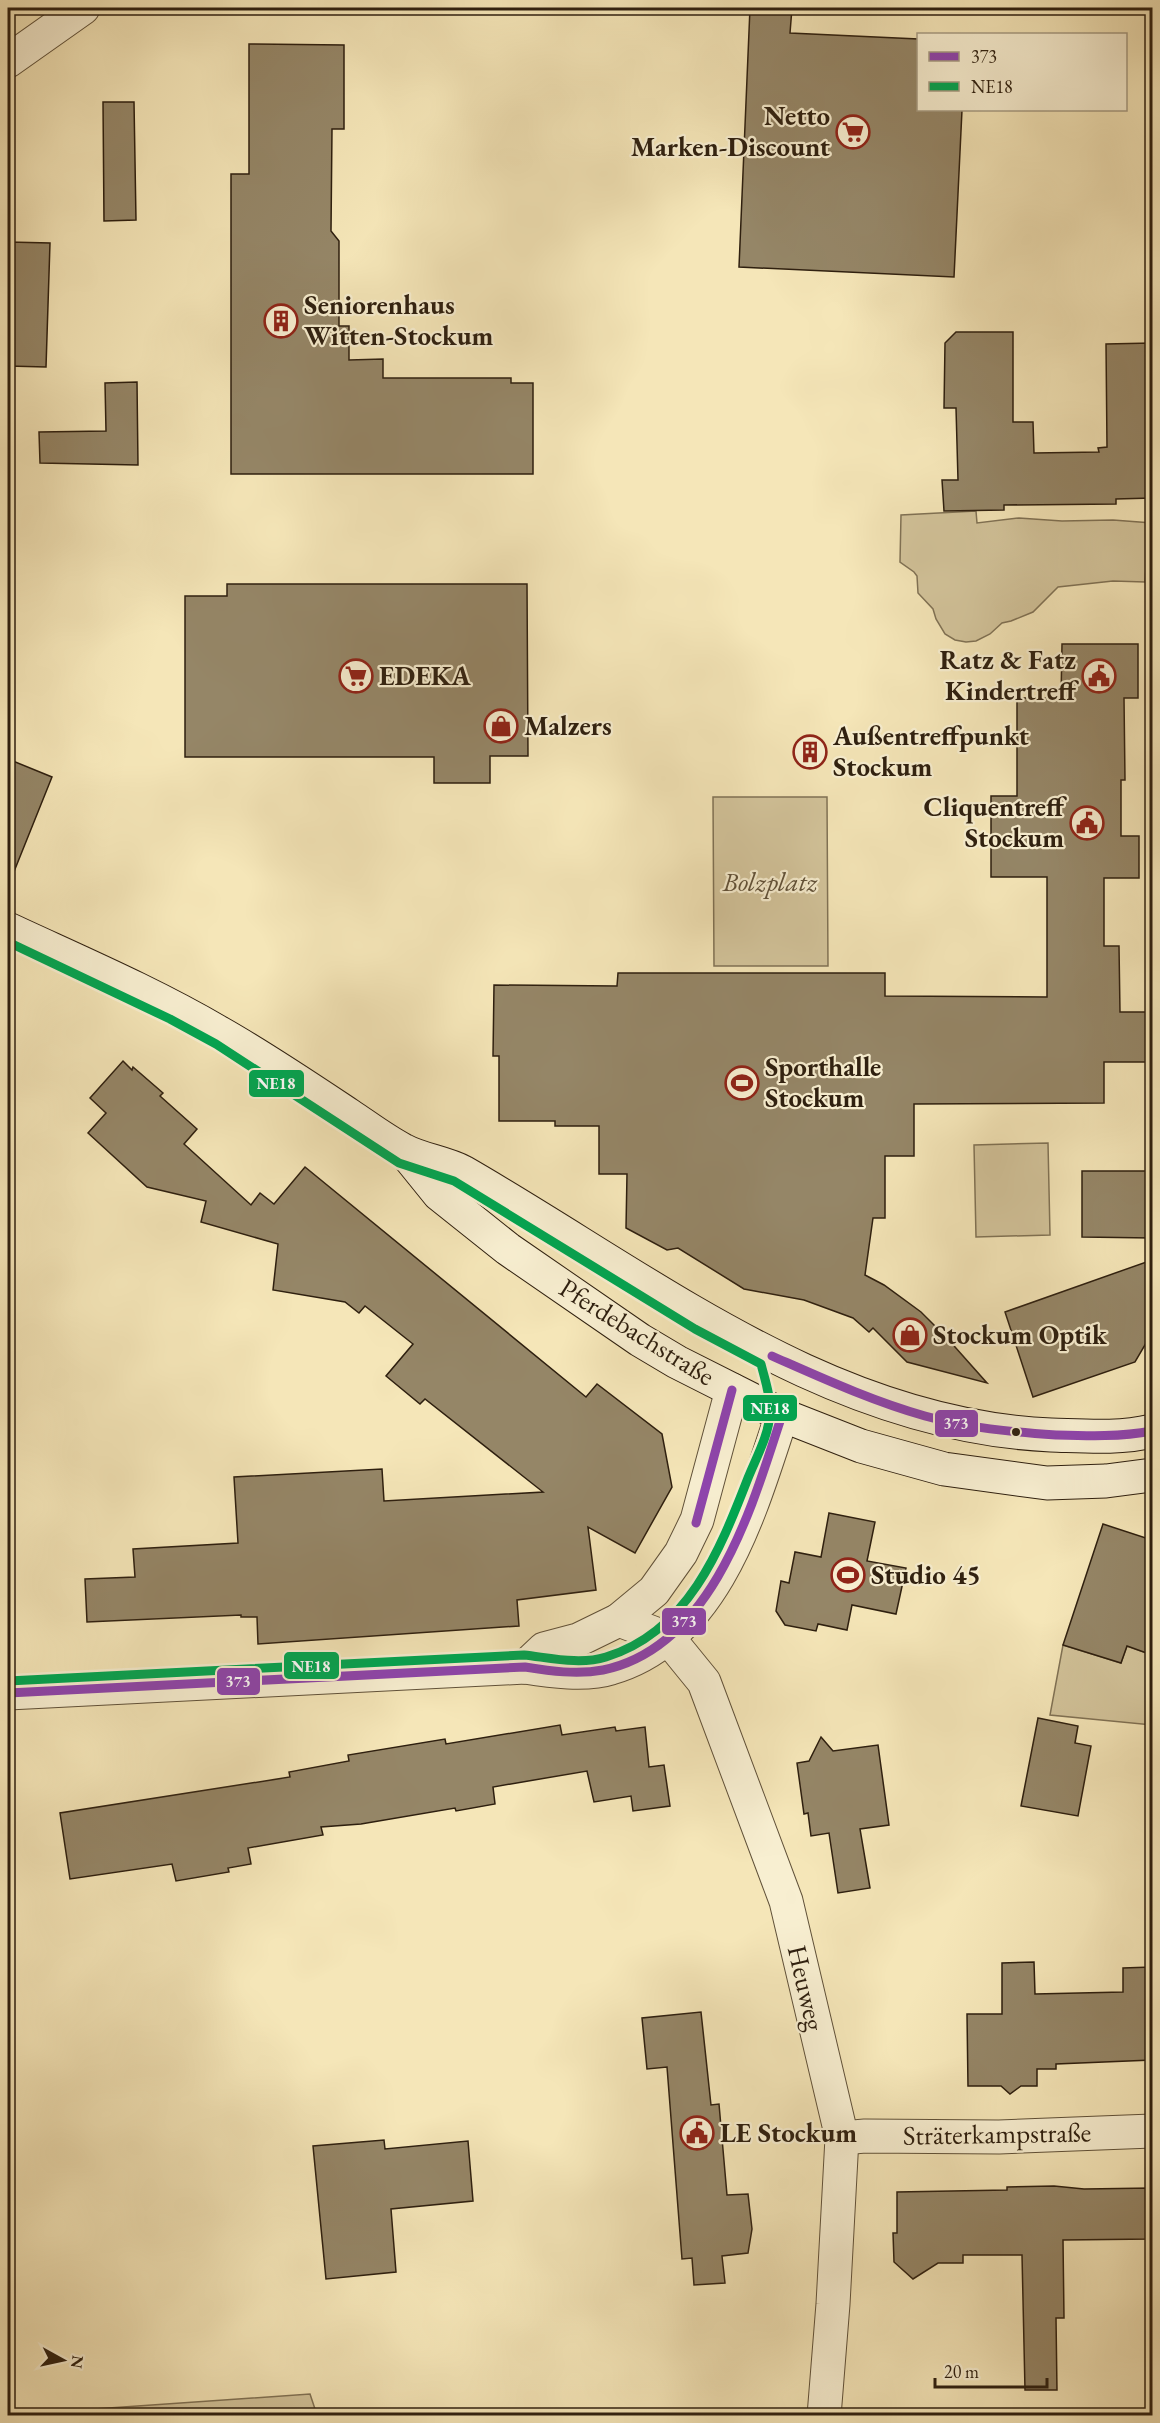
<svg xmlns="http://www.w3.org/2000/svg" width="1160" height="2423" viewBox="0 0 1160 2423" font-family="'EB Garamond',serif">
  <rect width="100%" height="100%" fill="#f5e6b8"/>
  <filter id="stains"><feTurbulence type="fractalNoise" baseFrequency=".00333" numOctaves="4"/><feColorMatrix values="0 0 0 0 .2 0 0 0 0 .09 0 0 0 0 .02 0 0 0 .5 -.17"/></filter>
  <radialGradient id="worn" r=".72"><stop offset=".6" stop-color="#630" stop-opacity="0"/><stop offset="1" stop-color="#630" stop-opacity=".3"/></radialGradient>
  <!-- green -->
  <g fill="#d3c49b" stroke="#807255" stroke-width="1.5">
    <path d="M976 511 977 523 1019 518 1062 521 1113 520 1152 523V567H1146L1145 582 1113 581 1058 587 1033 612 1011 621 1002 623 990 634 976 641 966 642 955 640 945 634 936 619 933 609 918 593 917 576 914 572 900 562 901 515Z"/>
    <path d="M713 797H827L828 966H714Z"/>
    <path d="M1048 1143 1050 1235 976 1237 974 1145Z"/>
    <path d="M1063 1645 1121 1663 1127 1646 1152 1655V1725L1050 1715Z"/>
    <path d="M310 2394 317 2415H8Z"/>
  </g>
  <!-- building -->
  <g fill="#958667" stroke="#2e1f0f" stroke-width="1.5">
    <path d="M750 8H792L790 33 918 39V110H962L954 277 739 267Z"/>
    <path d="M249 44 344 45V129H332L331 231 339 241V326H349V360L383 359V378H511V383H533V474H231V174H249Z"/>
    <path d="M103 102H134L136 220 104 221Z"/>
    <path d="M8 242 50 243 46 367 8 366Z"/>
    <path d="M956 332H1013V422H1033L1034 453 1099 452 1098 448 1107 447 1106 344 1152 343V498L1116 499V504L1004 505V510L944 511 942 480H958L956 408H944L945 343Z"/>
    <path d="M137 382 138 465 40 463 39 432 106 431 105 383Z"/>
    <path d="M227 584H527L528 756H490V783H434V757H185V596H227Z"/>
    <path d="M1062 644H1138V698H1124L1125 780H1121V836H1139V878H1104V946H1119L1120 1012H1151V1062H1104V1103L914 1104V1156H885V1218H873L865 1275 884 1285 921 1312 947 1338 987 1383 907 1362 873 1328 869 1332 853 1318 804 1300 744 1289 678 1248 667 1250 626 1228 627 1174H599V1126H555V1121H499V1056H493L494 985 617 986 618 973H885V996L1047 997V877H991V796H1017V698H1061Z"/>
    <path d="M8 759 52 777 9 884H8Z"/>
    <path d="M123 1061 132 1070 133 1067 163 1093 160 1096 197 1129 184 1144 251 1205 260 1193 274 1204 305 1167 586 1397 597 1384 662 1434 672 1487 635 1553 588 1527 596 1590 517 1600 519 1626 258 1644 257 1617H241V1615L87 1622 85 1579 135 1577 133 1549 238 1543 234 1477 382 1469 384 1501 543 1492 425 1399 420 1404 386 1376 413 1344 365 1306 359 1313 345 1302 273 1290 278 1244 201 1222 206 1201 147 1187 88 1133 106 1113 90 1098Z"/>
    <path d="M1082 1171H1152V1238L1082 1237Z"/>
    <path d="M1152 1260V1333L1135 1362 1033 1397 1005 1312Z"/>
    <path d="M829 1513 875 1522 867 1561 906 1568 896 1614 852 1605 847 1630 818 1624 816 1631 785 1625 776 1611 781 1581 789 1583 795 1552 821 1557Z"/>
    <path d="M1103 1524 1152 1540V1655L1127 1646 1121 1663 1063 1645Z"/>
    <path d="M1038 1718 1078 1726 1075 1743 1091 1746 1078 1816 1021 1806Z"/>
    <path d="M560 1725 562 1735 615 1727 616 1731 645 1727 649 1767 664 1765 670 1806 633 1811 631 1796 594 1802 587 1771 493 1787 495 1804 456 1811 455 1808 361 1824 321 1827 323 1835 248 1848 251 1864 228 1868 229 1872 176 1881 172 1864 70 1879 60 1813 290 1777 289 1772 349 1761 348 1755 445 1739 446 1744Z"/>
    <path d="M821 1737 833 1751 878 1745 889 1825 860 1829 870 1888 838 1893 829 1833 811 1836 808 1813 804 1814 797 1763 809 1761Z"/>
    <path d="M1034 1962 1035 1994 1123 1992V1968L1152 1967V2060L1056 2064V2069H1037V2086H1021L1010 2094 1001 2086H968L967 2014H1002V1963Z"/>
    <path d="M701 2012 711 2105 719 2104 727 2195 748 2194 752 2229 748 2253 722 2256 725 2283 694 2285 692 2258 682 2259 667 2067 647 2069 642 2018Z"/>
    <path d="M384 2140 385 2149 468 2141 473 2201 391 2209 396 2272 326 2279 313 2146Z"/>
    <path d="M1054 2186 1084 2189 1152 2188V2239L1063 2240 1064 2318H1056L1057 2390H1025L1022 2255H963V2263H938L913 2279 894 2262 893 2233H897V2192L1007 2190V2187Z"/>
  </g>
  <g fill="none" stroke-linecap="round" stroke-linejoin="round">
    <defs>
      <g id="street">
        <path d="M8 61 83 8"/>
        <path d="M619 1620 669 1639 704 1682 786 1901 842 2138 833 2304 824 2416"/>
        <path d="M525 1667 544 1649 578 1640 619 1620 654 1591 681 1553 697 1520 732 1390"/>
        <path d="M8 1693 525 1667C550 1671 586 1676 611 1668 717 1637 751 1508 782 1415"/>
        <path d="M842 2138 865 2136 999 2137 1152 2131"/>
      </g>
      <g id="secondary">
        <path d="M8 929C79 962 152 993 220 1033 264 1058 307 1087 349 1115 367 1127 384 1140 403 1150 421 1160 444 1162 463 1172 649 1279 827 1425 1051 1435 1085 1436 1119 1439 1152 1431"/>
        <path d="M405 1152 439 1194 508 1249 640 1340 677 1362 782 1415 861 1446 944 1469 1047 1483 1106 1481 1152 1475"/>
      </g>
    </defs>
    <!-- street casing -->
    <use href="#street" stroke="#605139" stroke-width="35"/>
    <!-- secondary casing -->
    <use href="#secondary" stroke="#2e1f0f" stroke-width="35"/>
    <!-- street -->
    <use href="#street" stroke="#f8efd1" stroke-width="33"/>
    <!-- secondary -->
    <use href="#secondary" stroke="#f8efd1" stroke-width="33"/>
    <defs>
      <g id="bus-1">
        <path d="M772 1356C822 1378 872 1401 925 1416 968 1428 1012 1432 1056 1435 1089 1436 1120 1437 1152 1431"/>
        <path d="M696 1523 732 1390"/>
        <path d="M8 1693 525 1667C550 1671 577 1675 603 1670 713 1647 752 1507 782 1415"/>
      </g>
      <path id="bus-2" d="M8 942 170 1019 216 1044 399 1163 454 1181 695 1329 761 1364C765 1380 771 1397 770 1413 769 1435 756 1458 748 1478 720 1550 688 1632 606 1657 580 1665 551 1658 524 1655L8 1681"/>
    </defs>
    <!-- bus-1 casing -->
    <use href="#bus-1" stroke="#f8efd1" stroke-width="14"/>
    <!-- bus-2 casing -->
    <use href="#bus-2" stroke="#f8efd1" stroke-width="14"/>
    <!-- bus-1 -->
    <use href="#bus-1" stroke="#8e44ad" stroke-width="9"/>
    <!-- bus-2 -->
    <use href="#bus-2" stroke="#00a651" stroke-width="9"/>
  </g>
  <!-- icons -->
  <defs>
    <symbol id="supermarket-ring" viewBox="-11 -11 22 22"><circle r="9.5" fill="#f8efd1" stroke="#8f2418" stroke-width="1.5"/><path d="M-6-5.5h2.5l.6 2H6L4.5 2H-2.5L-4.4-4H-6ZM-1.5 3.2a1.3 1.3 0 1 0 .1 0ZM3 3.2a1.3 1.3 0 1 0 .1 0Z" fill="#8f2418"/></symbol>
    <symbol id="building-ring" viewBox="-11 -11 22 22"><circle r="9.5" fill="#f8efd1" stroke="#8f2418" stroke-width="1.5"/><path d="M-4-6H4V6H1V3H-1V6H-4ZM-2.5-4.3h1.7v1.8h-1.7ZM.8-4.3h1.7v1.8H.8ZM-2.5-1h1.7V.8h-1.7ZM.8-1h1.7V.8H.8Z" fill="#8f2418"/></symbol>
    <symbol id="civic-ring" viewBox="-11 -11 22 22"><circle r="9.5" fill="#f8efd1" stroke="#8f2418" stroke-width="1.5"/><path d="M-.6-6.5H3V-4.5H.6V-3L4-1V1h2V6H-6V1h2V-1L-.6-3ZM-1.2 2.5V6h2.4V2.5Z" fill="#8f2418"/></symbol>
    <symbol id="shop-ring" viewBox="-11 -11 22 22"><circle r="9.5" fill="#f8efd1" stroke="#8f2418" stroke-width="1.5"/><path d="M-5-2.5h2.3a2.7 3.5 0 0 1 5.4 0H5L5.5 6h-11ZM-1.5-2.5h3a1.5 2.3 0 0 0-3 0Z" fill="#8f2418"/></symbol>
    <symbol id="stadium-ring" viewBox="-11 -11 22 22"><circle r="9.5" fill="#f8efd1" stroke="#8f2418" stroke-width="1.5"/><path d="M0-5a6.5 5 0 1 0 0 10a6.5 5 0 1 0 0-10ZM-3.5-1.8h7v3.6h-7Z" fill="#8f2418"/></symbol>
  </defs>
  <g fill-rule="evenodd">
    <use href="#supermarket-ring" x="834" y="113" width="38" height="38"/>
    <use href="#building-ring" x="262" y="302" width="38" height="38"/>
    <use href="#supermarket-ring" x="337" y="657" width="38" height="38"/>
    <use href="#civic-ring" x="1080" y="657" width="38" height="38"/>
    <use href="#shop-ring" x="482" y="707" width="38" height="38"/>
    <use href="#building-ring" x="791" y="733" width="38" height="38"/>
    <use href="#civic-ring" x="1068" y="804" width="38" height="38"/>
    <use href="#stadium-ring" x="723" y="1064" width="38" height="38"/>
    <use href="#shop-ring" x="891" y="1316" width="38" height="38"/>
    <use href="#stadium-ring" x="829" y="1556" width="38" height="38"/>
    <use href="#civic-ring" x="678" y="2114" width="38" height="38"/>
  </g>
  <!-- markers -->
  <circle fill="#2e1f0f" stroke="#f8efd1" stroke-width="2" cx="1016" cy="1432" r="5"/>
  <g text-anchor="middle" stroke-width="4.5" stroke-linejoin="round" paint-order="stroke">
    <!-- poi labels -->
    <g font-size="27" font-weight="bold" fill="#2e1f0f" stroke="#f8efd1" text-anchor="start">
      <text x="830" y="125" text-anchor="end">Netto<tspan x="830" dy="31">Marken-Discount</tspan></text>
      <text x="304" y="314">Seniorenhaus<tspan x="304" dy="31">Witten-Stockum</tspan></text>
      <text x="1076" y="669" text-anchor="end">Ratz &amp; Fatz<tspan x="1076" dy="31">Kindertreff</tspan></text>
      <text x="379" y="685">EDEKA</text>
      <text x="524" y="735">Malzers</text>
      <text x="833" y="745">Außentreffpunkt<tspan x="833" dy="31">Stockum</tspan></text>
      <text x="1064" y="816" text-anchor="end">Cliquentreff<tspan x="1064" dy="31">Stockum</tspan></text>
      <text x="765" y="1076">Sporthalle<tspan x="765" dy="31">Stockum</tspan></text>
      <text x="933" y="1344">Stockum Optik</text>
      <text x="871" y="1584">Studio 45</text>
      <text x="720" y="2142">LE Stockum</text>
    </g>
    <!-- park labels -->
    <g font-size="27" font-style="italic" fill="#605139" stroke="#f8efd1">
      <text x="770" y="891">Bolzplatz</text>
    </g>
    <!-- street labels -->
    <g font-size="27" fill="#2e1f0f" stroke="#f8efd1">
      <text transform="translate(637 1332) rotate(32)" y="9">Pferdebachstraße</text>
      <text transform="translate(806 1988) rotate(77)" y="9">Heuweg</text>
      <text transform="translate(997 2134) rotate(-1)" y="9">Sträterkampstraße</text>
    </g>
  </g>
  <g stroke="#f8efd1" stroke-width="2">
    <rect x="248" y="1069" width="57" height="29" rx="6" fill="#00a651"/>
    <rect x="742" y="1394" width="56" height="28" rx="6" fill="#00a651"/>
    <rect x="934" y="1409" width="45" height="29" rx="6" fill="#8e44ad"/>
    <rect x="661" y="1607" width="46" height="29" rx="6" fill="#8e44ad"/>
    <rect x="283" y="1651" width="57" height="29" rx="6" fill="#00a651"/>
    <rect x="216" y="1667" width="45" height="29" rx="6" fill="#8e44ad"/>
  </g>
  <g font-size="16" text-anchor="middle" font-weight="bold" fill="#fff">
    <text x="276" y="1089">NE18</text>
    <text x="770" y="1414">NE18</text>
    <text x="956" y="1429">373</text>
    <text x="684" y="1627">373</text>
    <text x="311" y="1672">NE18</text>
    <text x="238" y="1687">373</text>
  </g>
  <!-- margin -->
  <rect width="1160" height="2423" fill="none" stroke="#f5e6b8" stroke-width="30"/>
  <rect x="9" y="9" width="1142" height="2405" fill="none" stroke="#2e1f0f" stroke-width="3"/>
  <rect x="15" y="15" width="1130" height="2393" fill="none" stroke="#2e1f0f" stroke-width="1.5"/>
  <!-- legend -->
  <rect x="917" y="33" width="210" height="78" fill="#f8efd1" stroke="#a79c83" stroke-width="1.5"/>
  <rect x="929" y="52" width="30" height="9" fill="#8e44ad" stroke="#a79c83" stroke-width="1.5"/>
  <text x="971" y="63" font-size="18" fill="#2e1f0f">373</text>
  <rect x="929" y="82" width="30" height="9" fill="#00a651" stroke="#a79c83" stroke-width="1.5"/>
  <text x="971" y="93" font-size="18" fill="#2e1f0f">NE18</text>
  <!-- north arrow -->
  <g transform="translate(63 2360) rotate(98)" stroke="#f8efd1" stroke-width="4.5" paint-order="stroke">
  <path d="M0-4.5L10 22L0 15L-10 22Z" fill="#2e1f0f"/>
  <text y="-9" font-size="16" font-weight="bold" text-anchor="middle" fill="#2e1f0f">N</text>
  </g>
  <!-- scale -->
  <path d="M935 2378v9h112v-9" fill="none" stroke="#2e1f0f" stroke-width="3"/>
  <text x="944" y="2378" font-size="18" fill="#2e1f0f" stroke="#f8efd1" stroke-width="4.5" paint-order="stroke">20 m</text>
  <rect width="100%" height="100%" filter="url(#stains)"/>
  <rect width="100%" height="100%" fill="url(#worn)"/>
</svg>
